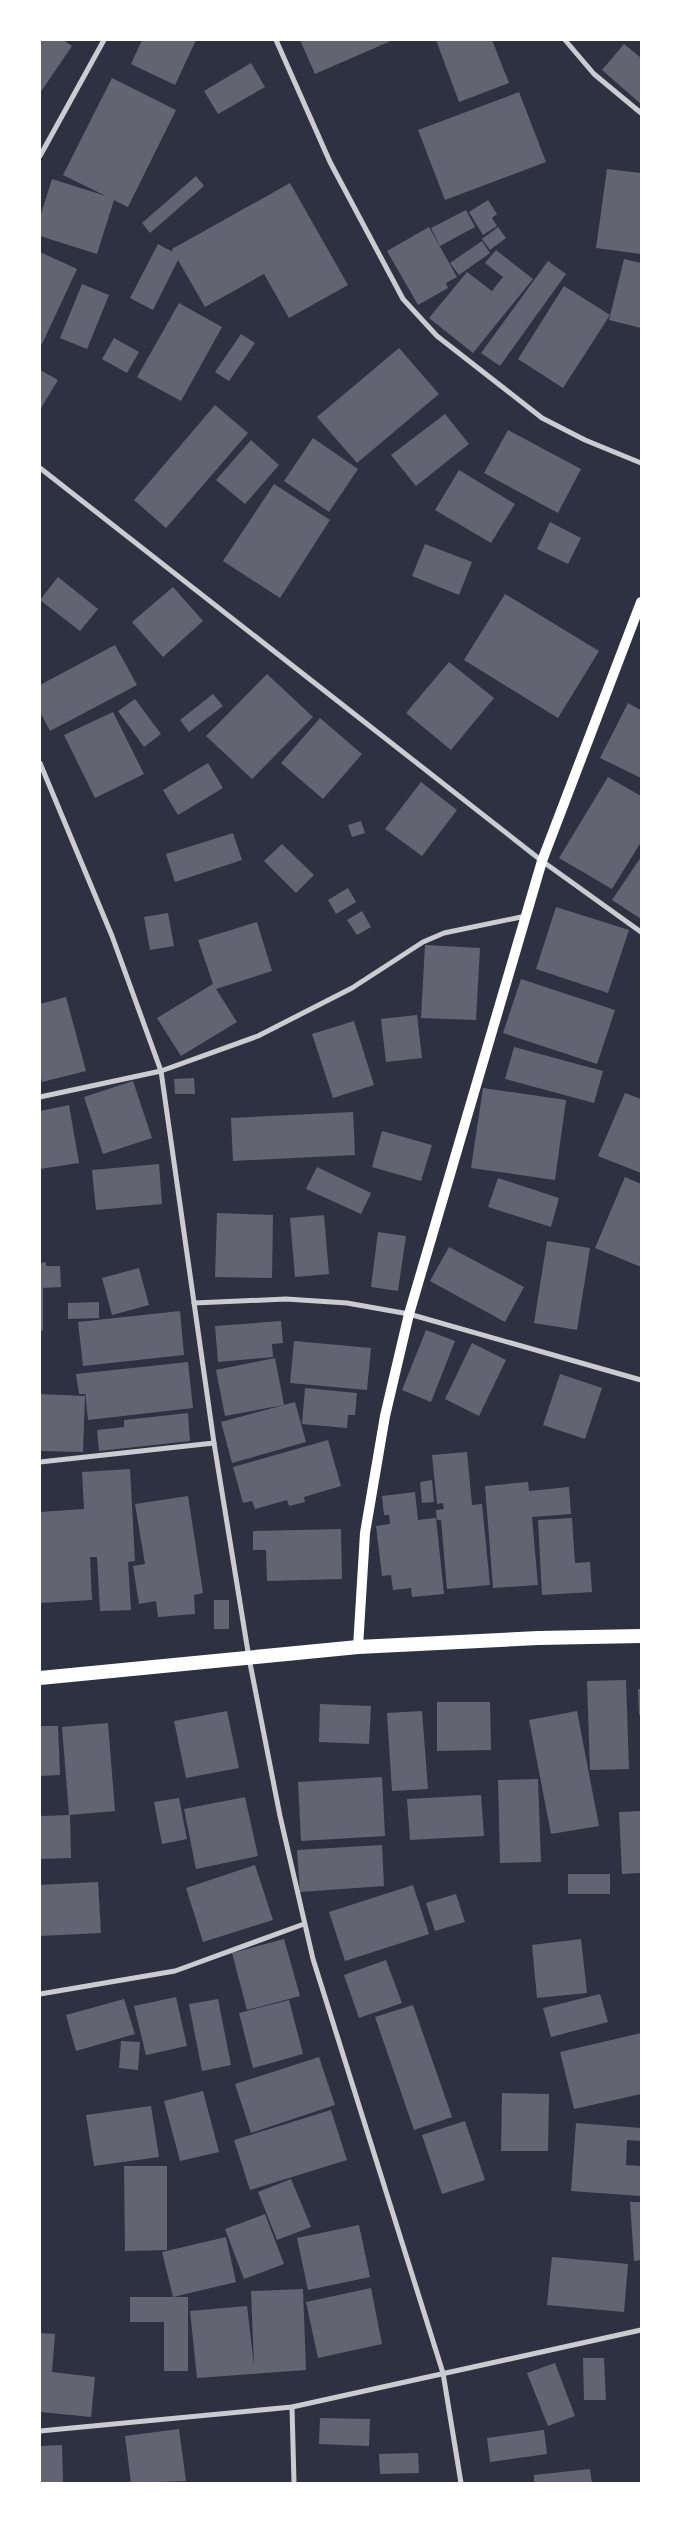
<svg xmlns="http://www.w3.org/2000/svg" width="681" height="2523" viewBox="0 0 681 2523" font-family="'Nunito Sans',sans-serif">
  <rect width="100%" height="100%" fill="#2d3142"/>
  <!-- building -->
  <g fill="#626471">
    <path d="M40 40H63L72 46 40 93Z"/>
    <path d="M142 40H196L175 85 131 64Z"/>
    <path d="M300 40H393L315 74Z"/>
    <path d="M436 40H492L509 83 459 102Z"/>
    <path d="M624 44 641 58V104L602 70Z"/>
    <path d="M251 63 265 87 218 114 204 91Z"/>
    <path d="M112 78 176 110 128 207 114 200 97 254 40 236V217L52 179 106 196 63 175Z"/>
    <path d="M519 92 546 162 445 200 418 130Z"/>
    <path d="M607 169 641 173V254L596 248Z"/>
    <path d="M196 176 204 186 150 233 142 223Z"/>
    <path d="M290 183 348 285 289 318 264 274 205 307 178 260 153 310 130 298 158 244 173 252 172 249Z"/>
    <path d="M488 200 497 214 492 218 497 226 483 235 469 212Z"/>
    <path d="M466 210 475 227 440 246 431 228Z"/>
    <path d="M429 227 457 277 446 283 448 288 418 305 387 251Z"/>
    <path d="M498 227 506 238 490 250 482 239Z"/>
    <path d="M482 241 490 253 459 275 450 263Z"/>
    <path d="M496 250 533 279 473 353 429 318 467 272 492 291 503 277 485 263Z"/>
    <path d="M40 252 77 269 42 344 40 343Z"/>
    <path d="M624 259 641 263V328L609 320Z"/>
    <path d="M548 261 566 274 500 366 481 353Z"/>
    <path d="M82 284 109 295 87 349 60 338Z"/>
    <path d="M564 286 610 315 563 388 518 359Z"/>
    <path d="M179 303 222 327 181 401 137 377Z"/>
    <path d="M241 334 255 343 229 381 215 372Z"/>
    <path d="M114 338 139 352 127 373 102 359Z"/>
    <path d="M399 348 439 394 357 463 317 417Z"/>
    <path d="M40 370 58 380 40 410Z"/>
    <path d="M215 405 248 433 166 528 134 500Z"/>
    <path d="M445 414 469 444 416 486 391 455Z"/>
    <path d="M508 430 581 469 558 513 484 473Z"/>
    <path d="M313 438 358 469 329 512 284 481Z"/>
    <path d="M251 440 279 465 245 504 216 480Z"/>
    <path d="M459 470 515 504 491 543 435 510Z"/>
    <path d="M274 484 330 520 280 598 223 561Z"/>
    <path d="M550 522 581 538 568 564 537 549Z"/>
    <path d="M425 544 472 562 459 595 412 576Z"/>
    <path d="M58 577 98 609 80 631 40 600Z"/>
    <path d="M173 587 203 621 163 657 132 622Z"/>
    <path d="M505 594 599 651 558 718 464 660Z"/>
    <path d="M115 645 137 685 50 731 40 712V685Z"/>
    <path d="M449 662 494 698 451 750 406 713Z"/>
    <path d="M267 674 313 717 252 779 206 736Z"/>
    <path d="M213 694 223 706 189 732 180 720Z"/>
    <path d="M135 699 161 734 144 747 118 711Z"/>
    <path d="M628 703 641 710V778L600 758Z"/>
    <path d="M113 712 144 774 95 798 64 735Z"/>
    <path d="M320 718 362 754 323 799 281 763Z"/>
    <path d="M208 763 223 788 178 815 163 790Z"/>
    <path d="M608 777 641 796V842L612 889 559 858Z"/>
    <path d="M421 782 457 810 422 856 385 829Z"/>
    <path d="M361 821 365 833 352 837 348 825Z"/>
    <path d="M233 833 242 860 175 882 166 854Z"/>
    <path d="M282 844 314 875 296 893 264 861Z"/>
    <path d="M641 857V919L612 900Z"/>
    <path d="M348 888 356 902 336 914 328 900Z"/>
    <path d="M556 907 629 930 608 993 536 969Z"/>
    <path d="M362 911 371 927 357 935 347 920Z"/>
    <path d="M168 913 174 946 150 950 144 917Z"/>
    <path d="M257 922 272 971 216 989 237 1022 181 1056 157 1018 213 984 198 940Z"/>
    <path d="M425 945 480 948 476 1020 421 1018Z"/>
    <path d="M521 979 615 1010 597 1064 503 1033Z"/>
    <path d="M66 997 86 1071 42 1082 40 1073V1004Z"/>
    <path d="M417 1015 422 1058 386 1062 381 1019Z"/>
    <path d="M354 1021 374 1085 333 1098 312 1034Z"/>
    <path d="M514 1047 603 1071 594 1103 505 1079Z"/>
    <path d="M194 1078 195 1094H175L174 1079Z"/>
    <path d="M133 1081 152 1138 103 1154 84 1097Z"/>
    <path d="M483 1088 566 1100 555 1180 471 1168Z"/>
    <path d="M625 1093 641 1099V1173L598 1156Z"/>
    <path d="M69 1105 79 1163 40 1169V1111Z"/>
    <path d="M353 1112 355 1155 233 1161 231 1118Z"/>
    <path d="M382 1131 432 1145 421 1181 372 1167Z"/>
    <path d="M159 1164 162 1204 96 1210 92 1170Z"/>
    <path d="M317 1167 371 1193 361 1214 306 1189Z"/>
    <path d="M625 1177 641 1184V1267L595 1248Z"/>
    <path d="M498 1178 559 1198 551 1227 488 1207Z"/>
    <path d="M217 1213 273 1215 272 1278 215 1277Z"/>
    <path d="M324 1215 329 1274 295 1277 290 1218Z"/>
    <path d="M378 1232 406 1236 398 1291 371 1287Z"/>
    <path d="M547 1241 590 1248 577 1330 534 1323Z"/>
    <path d="M449 1247 524 1287 505 1322 430 1281Z"/>
    <path d="M46 1262V1266H60L61 1287 43 1288V1331H40V1263Z"/>
    <path d="M139 1268 149 1305 112 1315 102 1278Z"/>
    <path d="M99 1302V1318L68 1319V1303Z"/>
    <path d="M180 1311 184 1355 83 1366 78 1322Z"/>
    <path d="M281 1321 283 1343 272 1344 273 1357 218 1362 215 1326Z"/>
    <path d="M426 1330 455 1341 431 1402 402 1390Z"/>
    <path d="M294 1341 371 1348 367 1390 290 1383Z"/>
    <path d="M472 1343 506 1360 479 1416 445 1399Z"/>
    <path d="M275 1358 284 1405 225 1416 216 1370Z"/>
    <path d="M188 1362 193 1408 88 1420 85 1391V1394H79L76 1374Z"/>
    <path d="M560 1374 602 1388 585 1439 543 1425Z"/>
    <path d="M305 1388 357 1393 355 1415H348L347 1428 302 1424Z"/>
    <path d="M40 1394 85 1396 83 1452 40 1451Z"/>
    <path d="M295 1402 306 1442 232 1463 221 1422Z"/>
    <path d="M188 1413 190 1441 99 1451 97 1430 124 1427V1420Z"/>
    <path d="M328 1440 341 1486 304 1497 305 1502 289 1506 287 1500 255 1509 252 1501 243 1503 233 1467Z"/>
    <path d="M467 1452 472 1505 482 1504 490 1585 447 1589 441 1520H437L436 1510 444 1509 443 1503 437 1504 432 1455Z"/>
    <path d="M130 1469 135 1561 128 1562 131 1610 100 1611 97 1557H90L92 1600 40 1603V1512L84 1509 82 1472Z"/>
    <path d="M432 1480 434 1502 422 1503 420 1482Z"/>
    <path d="M528 1482 529 1491 569 1487 571 1514 532 1517 538 1585 493 1588 485 1486Z"/>
    <path d="M415 1492 418 1520 436 1518 444 1594 412 1597 411 1588 393 1590 391 1575 382 1576 376 1526 390 1524 389 1515H384L382 1496Z"/>
    <path d="M188 1496 203 1593 194 1595 195 1614 158 1617 156 1601 139 1604 133 1566 145 1564 135 1504Z"/>
    <path d="M572 1518 575 1563 590 1562 592 1592 542 1595 538 1520Z"/>
    <path d="M341 1529 342 1579 267 1581 266 1550H253V1531Z"/>
    <rect x="214" y="1600" width="15" height="29"/>
    <path d="M626 1680 629 1769 590 1770 587 1681Z"/>
    <path d="M638 1689H641V1715H639Z"/>
    <path d="M437 1702H490L491 1750 437 1751Z"/>
    <path d="M320 1704 371 1706 369 1744 319 1742Z"/>
    <path d="M227 1711 239 1768 186 1778 174 1721Z"/>
    <path d="M422 1711 428 1789 392 1791 387 1713Z"/>
    <path d="M577 1711 599 1826 551 1834 529 1720Z"/>
    <path d="M108 1723 115 1811 69 1815 62 1727Z"/>
    <path d="M40 1726H58L60 1775 40 1776Z"/>
    <path d="M382 1777 385 1836 301 1841 298 1782Z"/>
    <path d="M538 1779 541 1862 500 1863 498 1780Z"/>
    <path d="M481 1795 484 1836 410 1840 407 1799Z"/>
    <path d="M245 1797 258 1856 196 1869 184 1809Z"/>
    <path d="M179 1798 187 1839 162 1844 154 1802Z"/>
    <path d="M641 1811V1873L622 1874 619 1812Z"/>
    <path d="M70 1815 71 1858 40 1859V1816Z"/>
    <path d="M382 1845 384 1886 300 1892 297 1850Z"/>
    <path d="M255 1865 273 1920 203 1942 186 1888Z"/>
    <rect x="568" y="1874" width="42" height="20"/>
    <path d="M98 1882 101 1933 40 1936V1885Z"/>
    <path d="M413 1885 429 1934 345 1961 329 1912Z"/>
    <path d="M456 1894 465 1922 435 1931 426 1903Z"/>
    <path d="M284 1939 300 1996 247 2010 232 1953Z"/>
    <path d="M581 1939 587 1993 537 1998 532 1945Z"/>
    <path d="M386 1960 402 2003 359 2018 344 1975Z"/>
    <path d="M600 1994 608 2022 551 2037 543 2008Z"/>
    <path d="M176 1997 187 2046 146 2055 134 2006Z"/>
    <path d="M124 1999 135 2034 76 2051 66 2015Z"/>
    <path d="M218 1999 231 2065 202 2071 189 2004Z"/>
    <path d="M289 2000 303 2054 253 2068 239 2013Z"/>
    <path d="M413 2005 452 2117 414 2130 375 2017Z"/>
    <path d="M641 2033V2094L574 2109 560 2052Z"/>
    <path d="M121 2041 140 2042 138 2070 119 2068Z"/>
    <path d="M319 2057 335 2105 251 2133 235 2084Z"/>
    <path d="M203 2091 219 2152 180 2161 164 2101Z"/>
    <path d="M502 2093 549 2094 548 2151H501Z"/>
    <path d="M151 2106 159 2157 94 2166 86 2115Z"/>
    <path d="M331 2110 347 2160 250 2190 234 2140Z"/>
    <path d="M465 2121 485 2180 442 2194 422 2135Z"/>
    <path d="M576 2123 641 2128V2141L627 2140 626 2165 641 2166V2196L571 2191Z"/>
    <path d="M124 2166H167V2250L125 2251Z"/>
    <path d="M291 2179 311 2227 277 2240 258 2192Z"/>
    <path d="M630 2202H641V2260L634 2261Z"/>
    <path d="M265 2214 284 2264 244 2279 225 2229Z"/>
    <path d="M359 2225 370 2277 308 2290 297 2238Z"/>
    <path d="M226 2237 236 2282 173 2297 162 2252Z"/>
    <path d="M552 2257 628 2264 624 2312 547 2305Z"/>
    <path d="M371 2288 382 2344 318 2358 306 2302Z"/>
    <path d="M303 2289 306 2370 197 2378 190 2311 247 2306 254 2366 251 2291Z"/>
    <path d="M130 2297H188V2371H164V2322H130Z"/>
    <path d="M40 2333 55 2334 52 2372 95 2377 91 2417 40 2412Z"/>
    <path d="M583 2358H604L606 2400H584Z"/>
    <path d="M555 2363 575 2416 548 2426 527 2373Z"/>
    <path d="M320 2418 370 2419 369 2446 319 2444Z"/>
    <path d="M179 2429 186 2481 131 2483 125 2436Z"/>
    <path d="M544 2430 547 2454 490 2462 487 2438Z"/>
    <path d="M62 2445 63 2483H40V2446Z"/>
    <path d="M418 2453 419 2473 380 2474 379 2454Z"/>
    <path d="M590 2469 592 2483H534V2475Z"/>
  </g>
  <g fill="none" stroke-linecap="round" stroke-linejoin="round">
    <!-- minor -->
    <g stroke="#caccd0" stroke-width="5">
      <path d="M276 40 330 162 403 299 437 336 542 418 585 440 641 463"/>
      <path d="M565 40 594 74 641 113"/>
      <path d="M40 156 104 40"/>
      <path d="M40 468 542 861 641 932"/>
      <path d="M40 763 112 936 161 1071 214 1443 249 1658 280 1816 313 1959 443 2373 461 2483"/>
      <path d="M40 1097 161 1071 258 1036 352 988 423 942 444 933 526 916"/>
      <path d="M194 1303 286 1299 347 1303 409 1314 641 1380"/>
      <path d="M40 1462 214 1443"/>
      <path d="M40 1994 175 1971 304 1924"/>
      <path d="M292 2407 294 2483"/>
      <path d="M40 2431 292 2407 641 2330"/>
    </g>
    <!-- secondary -->
    <path stroke="#fff" stroke-width="10" d="M358 1647 365 1533 385 1416 409 1314 542 861 641 602"/>
    <!-- trunk -->
    <path stroke="#fff" stroke-width="14" d="M40 1678 358 1647 538 1638 641 1636"/>
  </g>
  <!-- border -->
  <rect width="681" height="2523" fill="none" stroke="#ffffff" stroke-width="82"/>
</svg>
